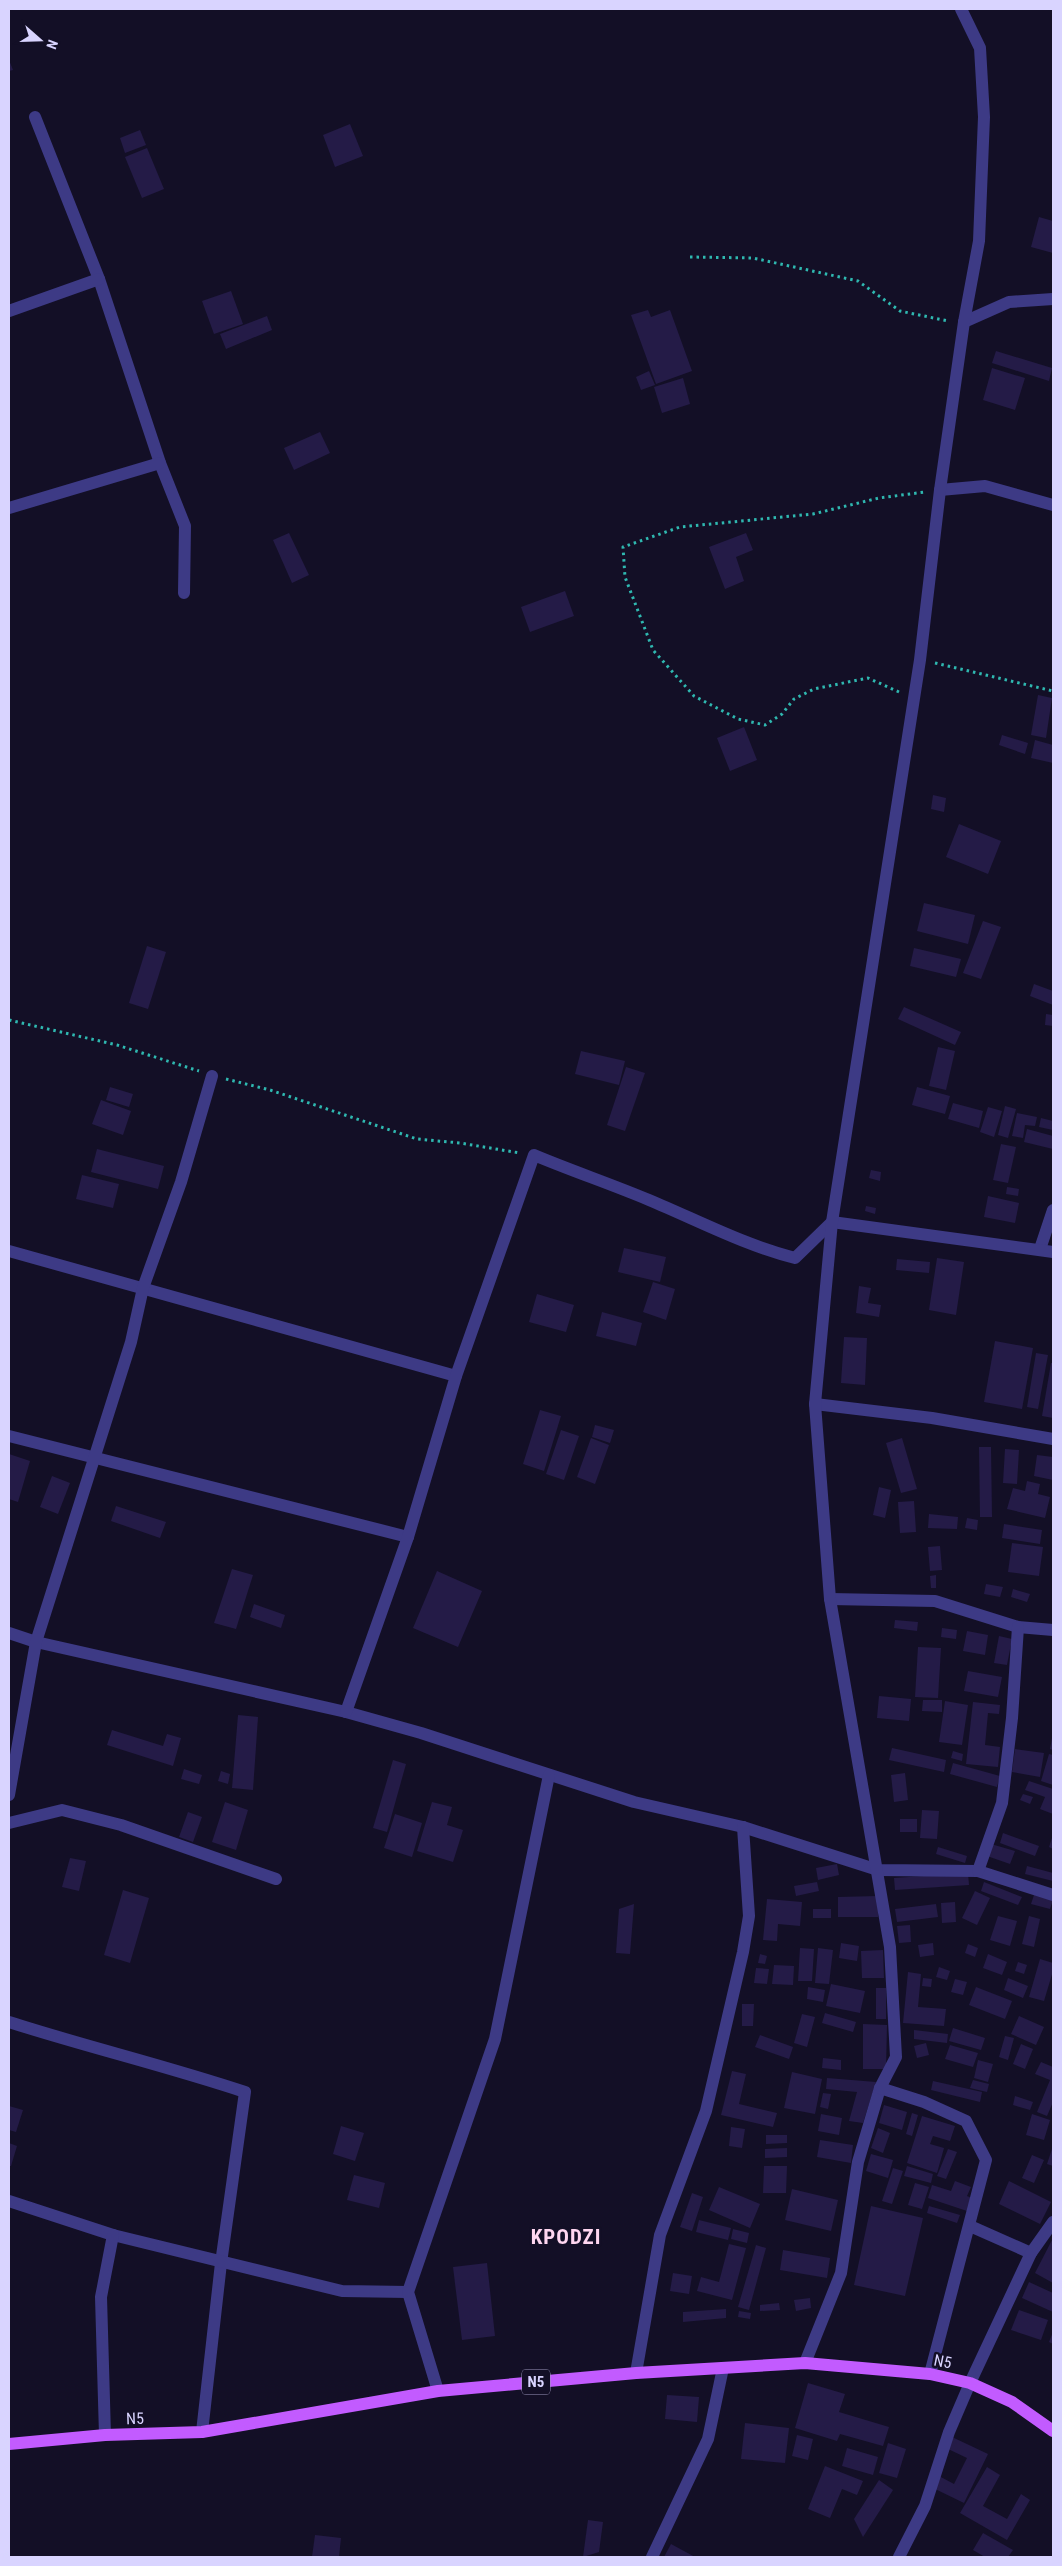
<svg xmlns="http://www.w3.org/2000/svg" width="1062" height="2566" viewBox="0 0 1062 2566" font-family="'Roboto Condensed',sans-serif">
  <rect width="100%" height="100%" fill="#130f26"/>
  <!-- building -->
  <g fill="#241b47">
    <path d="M9 60 13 70 9 71Z"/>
    <path d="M350 124 363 156 335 167 323 135Z"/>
    <path d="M140 130 146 145 125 153 120 138Z"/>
    <path d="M147 148 164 189 142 198 125 157Z"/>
    <path d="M1039 217 1053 221V253L1031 247Z"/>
    <path d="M231 291 243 324 214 334 202 301Z"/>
    <path d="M648 310 651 317 670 310 692 371 656 384 631 315Z"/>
    <path d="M267 316 272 330 226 349 220 334Z"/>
    <path d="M996 351 1052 368 1049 381 992 363Z"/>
    <path d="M992 368 1025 378 1015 410 983 400Z"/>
    <path d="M649 371 655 385 641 390 636 377Z"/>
    <path d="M683 378 690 404 662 413 654 387Z"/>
    <path d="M320 432 330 453 294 470 284 448Z"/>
    <path d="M289 533 309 575 292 583 273 540Z"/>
    <path d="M746 533 753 550 736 557 744 581 725 589 709 547Z"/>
    <path d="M565 591 574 616 530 632 521 607Z"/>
    <path d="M1038 695 1052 698 1046 738 1031 735Z"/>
    <path d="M744 727 757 760 730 771 717 738Z"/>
    <path d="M1002 735 1028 743 1025 754 999 745Z"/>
    <path d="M1035 740 1053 745V763L1031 758Z"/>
    <path d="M933 795 946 798 944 812 931 809Z"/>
    <path d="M959 824 1001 841 988 874 946 857Z"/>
    <path d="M924 903 975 915 968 944 917 931Z"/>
    <path d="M983 921 1001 927 981 979 963 973Z"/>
    <path d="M147 946 166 952 148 1009 129 1003Z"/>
    <path d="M914 948 961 959 956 977 910 966Z"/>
    <path d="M1034 984 1053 991V1005L1030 996Z"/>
    <path d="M904 1007 961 1032 955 1045 898 1019Z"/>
    <path d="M1046 1014 1053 1015V1026L1045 1025Z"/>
    <path d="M938 1047 955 1051 946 1090 929 1086Z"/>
    <path d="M581 1051 625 1061 619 1085 575 1074Z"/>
    <path d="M626 1067 645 1073 625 1131 607 1125Z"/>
    <path d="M110 1087 133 1094 129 1107 106 1100Z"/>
    <path d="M917 1087 950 1096 945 1114 912 1105Z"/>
    <path d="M101 1100 131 1111 123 1135 92 1124Z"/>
    <path d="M953 1103 983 1111 979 1128 948 1119Z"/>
    <path d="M1005 1106 1016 1109 1008 1138 998 1135Z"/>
    <path d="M988 1107 1002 1111 994 1137 980 1132Z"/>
    <path d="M1017 1113 1037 1117 1035 1126 1025 1125 1023 1138 1012 1136Z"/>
    <path d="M1041 1118 1053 1121V1130L1039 1127Z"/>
    <path d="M1027 1129 1053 1136V1149L1024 1142Z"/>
    <path d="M1001 1144 1016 1147 1008 1183 993 1180Z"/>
    <path d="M97 1149 164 1166 158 1189 91 1172Z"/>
    <path d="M871 1170 881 1172 880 1181 869 1178Z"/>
    <path d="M82 1175 119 1184 113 1208 76 1199Z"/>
    <path d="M1007 1187 1019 1189 1018 1196 1006 1194Z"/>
    <path d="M988 1196 1019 1203 1015 1223 984 1217Z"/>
    <path d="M866 1206 876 1208 875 1214 865 1211Z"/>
    <path d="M624 1248 666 1257 660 1282 618 1272Z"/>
    <path d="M937 1258 964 1262 956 1315 929 1310Z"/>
    <path d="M897 1259 930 1262 929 1273 896 1270Z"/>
    <path d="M653 1282 675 1289 666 1320 643 1312Z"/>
    <path d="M859 1286 871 1288 868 1303 881 1305 879 1317 856 1313Z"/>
    <path d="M537 1294 574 1305 566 1332 529 1322Z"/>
    <path d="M602 1312 642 1323 636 1346 596 1336Z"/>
    <path d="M844 1337 867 1338 865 1385 841 1383Z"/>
    <path d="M995 1341 1033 1348 1022 1409 984 1402Z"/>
    <path d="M1036 1353 1048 1355 1038 1409 1027 1407Z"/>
    <path d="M1051 1363H1053V1418L1042 1416Z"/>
    <path d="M540 1410 561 1416 544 1471 523 1464Z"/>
    <path d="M595 1425 614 1430 610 1443 592 1437Z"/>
    <path d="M561 1430 579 1436 564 1480 546 1474Z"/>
    <path d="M591 1438 609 1445 595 1484 577 1477Z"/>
    <path d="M902 1438 917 1489 901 1493 886 1443Z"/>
    <path d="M979 1447H991L992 1517H980Z"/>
    <path d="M1005 1449 1019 1450 1017 1484 1003 1483Z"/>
    <path d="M9 1454 30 1461 18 1502 9 1499Z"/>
    <path d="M1037 1455 1053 1457V1480L1034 1476Z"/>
    <path d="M52 1476 70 1483 58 1514 40 1507Z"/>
    <path d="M1027 1481 1040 1484 1038 1494 1050 1497 1045 1518 1007 1509 1013 1488 1025 1491Z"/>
    <path d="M879 1487 891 1490 885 1518 873 1515Z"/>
    <path d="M914 1501 916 1532 900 1533 898 1502Z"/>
    <path d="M116 1506 166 1522 160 1538 111 1521Z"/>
    <path d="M929 1514 958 1517 957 1529 928 1528Z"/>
    <path d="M967 1518 978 1520 977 1530 965 1528Z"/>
    <path d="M1004 1524 1042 1530 1040 1544 1002 1538Z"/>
    <path d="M1012 1543 1043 1547 1039 1576 1008 1572Z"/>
    <path d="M940 1546 942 1570 930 1571 928 1547Z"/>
    <path d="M232 1569 253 1575 236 1629 214 1623Z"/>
    <path d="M437 1571 482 1591 458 1647 413 1628Z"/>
    <path d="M936 1575V1588H931L930 1576Z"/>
    <path d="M986 1584 1003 1587 1000 1597 984 1594Z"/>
    <path d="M1013 1589 1030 1594 1027 1602 1011 1597Z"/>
    <path d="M254 1604 285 1615 281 1628 250 1617Z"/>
    <path d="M895 1620 918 1622 917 1631 894 1628Z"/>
    <path d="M942 1628 957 1630 956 1639 941 1637Z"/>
    <path d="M967 1631 988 1635 985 1655 963 1651Z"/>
    <path d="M999 1636 1012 1639 1007 1665 994 1663Z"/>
    <path d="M918 1647 941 1648 938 1698 915 1697Z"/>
    <path d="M968 1671 1002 1677 998 1697 964 1691Z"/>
    <path d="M879 1696 911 1699 909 1721 877 1718Z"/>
    <path d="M923 1700H942V1712L922 1711Z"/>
    <path d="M945 1701 968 1705 962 1745 939 1742Z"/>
    <path d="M973 1702 1000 1705 999 1714 988 1713 985 1745 1000 1747 998 1767 966 1764Z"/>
    <path d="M238 1715 258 1717 253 1790 232 1788Z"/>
    <path d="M112 1730 163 1746 167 1734 181 1738 173 1766 107 1745Z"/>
    <path d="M1052 1738H1053V1750L1050 1749Z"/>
    <path d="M892 1748 946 1760 944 1772 889 1760Z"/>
    <path d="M1015 1749 1044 1753 1040 1777 1012 1772Z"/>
    <path d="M953 1751 963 1754 962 1761 951 1758Z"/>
    <path d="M1049 1754 1053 1755V1785L1041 1781Z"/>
    <path d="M393 1760 406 1764 387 1832 373 1828Z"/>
    <path d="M953 1763 1000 1776 997 1787 950 1774Z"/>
    <path d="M184 1769 202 1775 199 1784 181 1779Z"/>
    <path d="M221 1771 230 1774 228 1784 218 1781Z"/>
    <path d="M905 1773 908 1800 894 1802 891 1775Z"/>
    <path d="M1029 1781 1053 1789V1814L1040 1809 1045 1797 1025 1790Z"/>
    <path d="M1023 1794 1033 1797 1030 1804 1020 1800Z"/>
    <path d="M225 1802 248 1810 236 1850 212 1842Z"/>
    <path d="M432 1802 452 1807 447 1825 463 1830 453 1862 417 1851Z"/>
    <path d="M922 1810 939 1811 937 1839 920 1838Z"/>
    <path d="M188 1812 202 1817 193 1842 179 1837Z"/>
    <path d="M395 1814 422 1823 412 1857 384 1848Z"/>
    <rect x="900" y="1819" width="17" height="13"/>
    <path d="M1003 1833 1039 1846 1035 1856 1000 1843Z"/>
    <path d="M1053 1835V1849L1049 1847Z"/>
    <path d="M991 1844 1015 1851 1010 1864 987 1856Z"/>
    <path d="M938 1847 967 1856 965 1863 936 1854Z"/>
    <path d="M70 1858 86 1861 79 1891 62 1887Z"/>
    <path d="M837 1864 839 1875 818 1880 816 1868Z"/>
    <path d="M1027 1866 1053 1873V1881L1025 1874Z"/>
    <path d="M968 1873 969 1885 895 1890 894 1878Z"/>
    <path d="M817 1882 819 1891 796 1896 794 1886Z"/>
    <path d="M984 1882 1022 1897 1018 1905 981 1891Z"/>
    <path d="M123 1890 149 1898 130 1963 104 1955Z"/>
    <path d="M975 1891 990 1898 977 1925 962 1918Z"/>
    <path d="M1034 1895 1053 1900 1050 1909 1031 1904Z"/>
    <path d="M878 1896V1917H838V1897Z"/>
    <path d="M767 1899 802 1902 800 1926 778 1924 777 1941 763 1940Z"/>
    <path d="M955 1902 956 1922 942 1923 941 1903Z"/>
    <path d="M634 1904 630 1954 616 1953 619 1909Z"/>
    <path d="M936 1904 938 1917 897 1922 895 1909Z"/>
    <rect x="813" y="1909" width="18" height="9"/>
    <path d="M998 1916 1017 1921 1010 1946 990 1940Z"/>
    <path d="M1029 1916 1040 1919 1034 1947 1022 1944Z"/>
    <path d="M910 1925 911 1942 899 1943 897 1926Z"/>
    <path d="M841 1943 859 1946 857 1961 839 1958Z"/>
    <path d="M933 1943 934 1955 920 1957 918 1945Z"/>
    <path d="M968 1944 978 1948 975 1957 965 1953Z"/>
    <path d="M800 1948 814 1949 812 1981H798Z"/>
    <path d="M818 1948 833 1950 829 1984 815 1983Z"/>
    <path d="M883 1950 884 1978H862L861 1951Z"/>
    <path d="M760 1954 767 1956 765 1964 758 1963Z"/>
    <path d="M988 1954 1007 1962 1002 1975 983 1968Z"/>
    <path d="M1040 1959 1053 1963V1971L1044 2001 1029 1997Z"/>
    <path d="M1018 1962 1027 1965 1024 1974 1015 1971Z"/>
    <path d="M774 1965 794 1966 793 1985 772 1984Z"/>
    <path d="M939 1967 950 1971 947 1980 936 1977Z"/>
    <path d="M756 1968 769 1969 767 1984 754 1983Z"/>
    <path d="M908 1972 921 1974 918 2007 946 2009 944 2026 903 2023Z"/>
    <path d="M923 1978 932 1979 931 1987 922 1986Z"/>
    <path d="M1008 1978 1028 1986 1023 1998 1004 1990Z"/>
    <path d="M955 1979 967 1982 963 1995 951 1992Z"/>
    <path d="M831 1984 865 1991 860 2013 826 2006Z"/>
    <path d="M808 1987 825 1990 823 2002 807 1999Z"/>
    <path d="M976 1987 1012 2001 1005 2019 969 2005Z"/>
    <rect x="876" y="1988" width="10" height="31"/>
    <path d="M742 2004H754L753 2026H742Z"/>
    <path d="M825 2013 856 2022 853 2032 822 2023Z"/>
    <path d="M802 2014 815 2017 807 2047 794 2043Z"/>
    <path d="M1019 2016 1044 2027 1036 2045 1011 2034Z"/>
    <path d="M863 2024 887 2025 886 2069H863Z"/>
    <path d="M953 2028 985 2038 981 2050 949 2041Z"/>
    <path d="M914 2030 948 2034 947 2043 914 2039Z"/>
    <path d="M760 2035 793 2047 789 2059 755 2047Z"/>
    <path d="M1005 2036 1014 2038 1008 2060 999 2057Z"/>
    <path d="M926 2043 929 2055 917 2058 914 2046Z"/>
    <path d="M1021 2044 1033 2049 1025 2069 1013 2064Z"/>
    <path d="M950 2045 978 2053 973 2067 945 2059Z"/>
    <path d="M823 2058 841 2060V2070L822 2068Z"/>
    <path d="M978 2060 993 2064 988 2082 974 2078Z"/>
    <path d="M1041 2062 1053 2067V2102L1047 2116 1037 2112 1050 2080 1035 2074Z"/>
    <path d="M732 2071 746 2074 739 2104 777 2113 773 2127 721 2115Z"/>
    <path d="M792 2072 822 2079 815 2114 784 2108Z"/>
    <path d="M827 2078 876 2082 863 2123 849 2121 857 2092 826 2089Z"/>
    <path d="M973 2080 989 2084 987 2092 970 2088Z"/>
    <path d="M933 2081 982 2092 980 2102 931 2090Z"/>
    <path d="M823 2093 831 2094 828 2109 820 2107Z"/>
    <path d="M1015 2096 1033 2102 1030 2110 1013 2105Z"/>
    <path d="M884 2105 907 2112 902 2130 879 2123Z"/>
    <path d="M9 2106 23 2110 16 2132 9 2130Z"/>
    <path d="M912 2113 918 2115 912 2136 906 2134Z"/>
    <path d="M821 2114 842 2118 839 2135 818 2131Z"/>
    <path d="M1032 2114 1050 2120 1044 2140 1026 2135Z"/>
    <path d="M922 2116 955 2126 950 2141 933 2136 930 2144 944 2148 937 2173 907 2163Z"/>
    <path d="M341 2126 364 2133 355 2161 333 2154Z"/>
    <path d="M731 2127 745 2129 742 2148 729 2146Z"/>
    <path d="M878 2128 890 2133 883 2153 871 2148Z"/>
    <path d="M766 2135H787V2143L766 2144Z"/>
    <path d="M820 2140 853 2145 851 2163 817 2157Z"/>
    <path d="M9 2143 17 2146 11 2166H9Z"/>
    <path d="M1053 2146V2166L1047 2164Z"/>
    <path d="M787 2148V2157L765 2158V2149Z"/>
    <path d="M948 2149 957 2152 946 2179 937 2176Z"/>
    <path d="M871 2154 893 2160 888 2178 866 2171Z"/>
    <path d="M1032 2155 1044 2160 1034 2183 1022 2178Z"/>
    <path d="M764 2166H787L786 2193H763Z"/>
    <path d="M907 2166 933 2174 931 2183 904 2176Z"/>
    <path d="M893 2168 903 2171 892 2204 882 2201Z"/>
    <path d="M354 2175 385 2183 379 2208 347 2200Z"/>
    <path d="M955 2181 971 2187 967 2196 972 2198 967 2211 928 2198 932 2185 951 2191Z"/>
    <path d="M1009 2181 1051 2202 1040 2224 999 2204Z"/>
    <path d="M915 2183 929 2187 922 2209 908 2205Z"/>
    <path d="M719 2187 760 2204 750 2228 709 2210Z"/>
    <path d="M792 2189 838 2200 831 2231 785 2220Z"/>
    <path d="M692 2193 703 2197 692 2231 680 2227Z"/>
    <path d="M871 2206 923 2218 905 2296 854 2285Z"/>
    <path d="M929 2206 960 2215 957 2223 927 2213Z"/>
    <path d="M699 2220 731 2228 728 2240 696 2232Z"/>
    <path d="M733 2229 749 2233 747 2243 731 2239Z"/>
    <path d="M1052 2240 1053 2241V2283L1035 2273Z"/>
    <path d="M729 2244 746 2248 732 2300 697 2291 701 2277 719 2282Z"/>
    <path d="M756 2245 766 2248 749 2310 738 2307Z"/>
    <path d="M783 2250 830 2258 827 2278 780 2270Z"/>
    <path d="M487 2263 495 2336 462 2340 453 2267Z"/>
    <path d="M673 2273 692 2276 689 2294 670 2291Z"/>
    <path d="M1029 2282 1053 2293V2312L1022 2298Z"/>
    <path d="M810 2298 811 2308 796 2311 794 2300Z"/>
    <path d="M779 2303 780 2310 760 2311V2305Z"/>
    <path d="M726 2309V2318L683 2322V2312Z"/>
    <path d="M1019 2310 1048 2320 1041 2340 1011 2330Z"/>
    <path d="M739 2311 751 2313 750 2319 738 2317Z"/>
    <path d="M1053 2332V2344L1049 2342Z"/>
    <path d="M808 2383 845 2394 839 2412 889 2427 883 2446 840 2434 837 2441 795 2428Z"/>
    <path d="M667 2395 699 2397 697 2422 665 2419Z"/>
    <path d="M745 2423 789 2428 785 2463 741 2459Z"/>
    <path d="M797 2435 813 2439 808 2460 792 2456Z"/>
    <path d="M952 2437 988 2454 964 2503 931 2487 937 2475 954 2484 967 2458 946 2448Z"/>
    <path d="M888 2443 906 2449 897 2478 879 2473Z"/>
    <path d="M847 2448 878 2457 873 2475 842 2466Z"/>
    <path d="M825 2466 863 2481 857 2495 842 2489 830 2518 808 2509Z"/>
    <path d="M987 2467 1000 2475 983 2506 1007 2519 1021 2494 1030 2500 1007 2540 960 2513Z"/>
    <path d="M879 2480 893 2490 863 2537 854 2519Z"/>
    <path d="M588 2520 603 2522 599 2552 583 2557Z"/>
    <path d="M983 2533 1013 2550 1008 2557H985L973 2550Z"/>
    <path d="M315 2535 341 2538 339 2557H312Z"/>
    <path d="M671 2544 695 2557H664Z"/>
  </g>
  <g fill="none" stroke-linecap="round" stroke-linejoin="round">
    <!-- path -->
    <g stroke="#2fb8b0" stroke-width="3" stroke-dasharray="2.5 4" stroke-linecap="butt">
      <path d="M690 257 753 258 858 281 900 311 948 321"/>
      <path d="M935 663 1053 691"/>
      <path d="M899 692 868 678 814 689 794 699 782 714 765 725 738 719 694 696 653 650 625 577 623 547 680 527 813 514 879 498 925 492"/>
      <path d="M9 1020 117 1045 199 1071"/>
      <path d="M226 1079 270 1090 417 1139 460 1143 520 1153"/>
    </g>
    <!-- minor -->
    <g stroke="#3d3a85" stroke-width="12">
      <path d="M35 117 99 279 160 463 185 526 184 593"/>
      <path d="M9 311 99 279"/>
      <path d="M964 322 1009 302 1053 299"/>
      <path d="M940 490 985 486 1053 505"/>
      <path d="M9 508 160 463"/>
      <path d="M1040 1249 1053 1210"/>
      <path d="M9 1251 456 1376"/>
      <path d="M815 1404 932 1418 1053 1439"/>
      <path d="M9 1436 408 1537"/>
      <path d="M830 1599 935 1601 1018 1627 1053 1630"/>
      <path d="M9 1633 36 1642 346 1712 421 1733 634 1802 743 1827 878 1870 978 1871 1053 1895"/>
      <path d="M346 1712 408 1537 456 1376 534 1155C572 1171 611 1184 649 1200 697 1220 744 1245 795 1258L832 1222 1053 1252"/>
      <path d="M9 1795 36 1642 131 1342 143 1288 181 1182 212 1076"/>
      <path d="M9 1823 62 1810 121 1825 276 1879"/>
      <path d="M978 1871 1002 1803 1012 1718 1018 1627"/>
      <path d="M9 2022C87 2047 167 2066 245 2092L221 2263 202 2432"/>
      <path d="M9 2201 113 2235 342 2291 408 2292"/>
      <path d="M970 2226 1031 2253"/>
      <path d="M805 2363 841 2273 858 2162 880 2088"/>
      <path d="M636 2373 660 2235 706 2111 743 1952 749 1916 743 1827"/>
      <path d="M930 2374 986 2160 966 2121 924 2102 880 2088 896 2057 890 1947 830 1599 815 1404 832 1222 920 660 940 490 964 322 979 241 984 117 980 48 961 9"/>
      <path d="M438 2391 408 2292 495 2039 549 1775"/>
      <path d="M105 2435 101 2297 113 2235"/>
      <path d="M652 2557 708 2439 723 2368"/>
      <path d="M899 2557 925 2506 949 2432 970 2383 1031 2253 1053 2222"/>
    </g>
    <!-- primary -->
    <path stroke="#c25bff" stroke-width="12" d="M9 2444 105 2435 202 2432 438 2391 636 2373 805 2363 930 2374 970 2383 1012 2402 1053 2431"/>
  </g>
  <g text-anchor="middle" stroke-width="5" stroke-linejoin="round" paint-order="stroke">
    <!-- shield labels -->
    <rect fill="#130f26" stroke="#9e99be" stroke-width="1" x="522" y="2369.5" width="28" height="25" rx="4"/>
    <g font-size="15" font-weight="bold" fill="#d9d4ff">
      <text x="536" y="2387">N5</text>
    </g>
    <!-- street labels -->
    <g font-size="16" fill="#d9d4ff" stroke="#130f26">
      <text transform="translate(943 2361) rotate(11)" y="6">N5</text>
      <text transform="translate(135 2418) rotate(-2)" y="6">N5</text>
    </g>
    <!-- district labels -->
    <g font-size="21" font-weight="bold" letter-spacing="1" fill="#ffd6f0" stroke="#130f26">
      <text x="566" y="2244">KPODZI</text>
    </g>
  </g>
  <!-- border -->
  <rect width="1062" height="2566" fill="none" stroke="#d9d4ff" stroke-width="20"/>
  <!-- north arrow -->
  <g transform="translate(40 40) rotate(110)" stroke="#130f26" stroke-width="4" paint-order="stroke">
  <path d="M0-4L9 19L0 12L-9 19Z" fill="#d9d4ff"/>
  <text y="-8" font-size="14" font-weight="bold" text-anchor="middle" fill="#d9d4ff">N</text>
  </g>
</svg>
